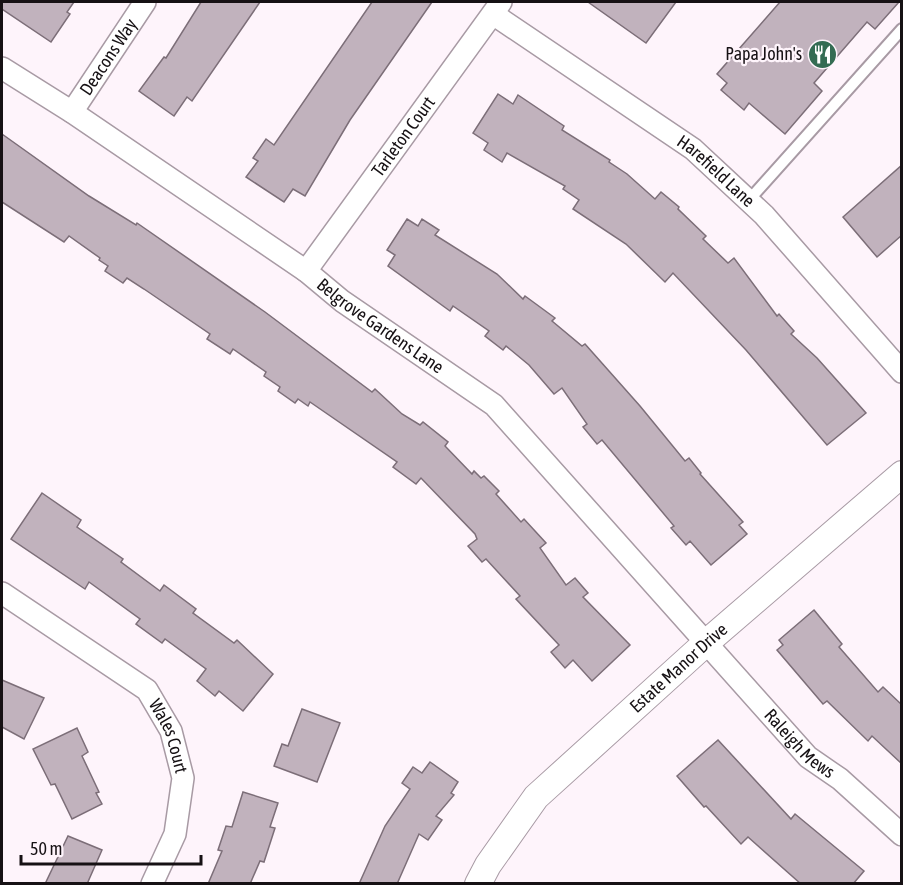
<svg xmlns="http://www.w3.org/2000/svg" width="903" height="885" viewBox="0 0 903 885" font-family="'Asap Condensed',sans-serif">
  <rect width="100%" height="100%" fill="#fef4fb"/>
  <!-- building -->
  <g fill="#c1b2bd" stroke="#7c6e78" stroke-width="1.5">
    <path d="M2 2H74L67 12 70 14 51 42 2 9Z"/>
    <path d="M201 2H260L192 101 187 97 174 116 139 91 164 57 166 58Z"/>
    <path d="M372 2H432L350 120 305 196 293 189 284 202 246 177 258 161 253 158 266 139 274 145Z"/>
    <path d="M588 2H676L646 43Z"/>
    <path d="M780 2H899L875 29 867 22 814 83 822 91 785 134 749 103 744 110 721 90 727 83 717 74Z"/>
    <path d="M498 94 513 104 518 95 564 126 562 130 610 160 609 162 627 174 655 199 661 192 679 207 678 209 706 236 703 239 728 263 734 258 777 316 779 314 794 331 791 334 817 358 866 413 827 445 746 350 673 273 665 282 626 244 573 209 579 200 563 189 565 186 507 153 502 162 484 150 488 143 473 133Z"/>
    <path d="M2 134 89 196 136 225 137 223 265 312 372 392 375 389 402 414 420 425 423 422 448 442 445 446 472 474 474 471 481 478 484 476 499 491 496 494 521 522 524 519 546 543 540 548 566 585 575 578 588 593 583 597 630 645 592 681 573 660 565 668 551 652 559 645 516 599 520 596 486 559 482 562 468 546 477 539 475 534 421 478 416 484 393 467 397 462 310 402 308 406 298 399 295 403 278 391 280 387 264 376 266 372 233 349 230 354 207 339 210 334 144 289 127 278 123 283 105 271 108 266 99 260 100 258 69 236 64 242 2 202Z"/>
    <path d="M902 165V235L877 257 843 217Z"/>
    <path d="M407 219 418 226 422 219 439 230 435 235 497 274 523 299 525 296 555 318 552 321 582 346 585 344 640 406 685 461 689 458 701 473 700 474 743 522 739 525 747 534 711 565 690 541 686 545 671 528 674 526 602 440 597 444 583 427 587 424 562 388 554 394 529 365 506 346 503 350 485 336 489 331 453 306 450 311 388 266 395 255 387 250Z"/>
    <path d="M42 493 81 520 77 527 123 559 121 562 160 591 164 585 196 609 193 613 234 643 237 640 273 674 243 711 219 691 215 696 197 681 206 669 165 639 162 643 136 624 140 619 89 582 85 589 11 539Z"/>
    <path d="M814 610 842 644 839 647 878 692 883 687 902 705V764L872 736 868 741 827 701 823 704 777 650 783 645 779 640Z"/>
    <path d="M2 680 44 698 24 739 2 727Z"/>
    <path d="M302 709 340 723 317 782 274 766 282 744 288 746Z"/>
    <path d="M77 728 88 752 82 756 99 792 96 793 102 804 72 819 55 784 51 785 33 749Z"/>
    <path d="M718 740 791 819 795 814 864 871 853 884H801L748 837 741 844 706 806 704 807 677 776Z"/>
    <path d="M430 762 458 782 451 793 454 795 436 816 442 820 428 840 419 834 397 884H359L385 826 410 789 402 783 413 767 422 773Z"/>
    <path d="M243 792 278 803 270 827 275 828 264 862 260 861 250 884H208L222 851 218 850 226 826 232 827Z"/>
    <path d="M68 836 102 850 87 884H45Z"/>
  </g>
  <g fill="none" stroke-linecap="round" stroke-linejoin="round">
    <defs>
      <path id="service" d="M749 200 902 29"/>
      <g id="minor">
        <path id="s1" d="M493 14 693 149 764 215 902 372"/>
        <path id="s2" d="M2 68 72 112 306 271 342 301 494 405 808 757 840 779 902 835"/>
        <path id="s3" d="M72 112 145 2"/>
        <path id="s4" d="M306 271 501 2"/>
        <path id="s5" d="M2 593 147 690 171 731 183 778 175 834 152 884"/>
      </g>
      <g id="tertiary">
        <path id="s6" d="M478 884 488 865 536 797 707 642 902 474"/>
      </g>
    </defs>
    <!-- service casing -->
    <use href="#service" stroke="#a89aa4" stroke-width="14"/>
    <!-- minor casing -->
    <use href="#minor" stroke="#a89aa4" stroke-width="24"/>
    <!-- tertiary casing -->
    <use href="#tertiary" stroke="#a89aa4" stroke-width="28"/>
    <!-- service -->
    <use href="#service" stroke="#fff" stroke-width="10"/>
    <!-- minor -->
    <use href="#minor" stroke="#fff" stroke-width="21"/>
    <!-- tertiary -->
    <use href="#tertiary" stroke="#fff" stroke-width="26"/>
  </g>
  <!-- icons -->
  <defs>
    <symbol id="restaurant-disc" viewBox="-11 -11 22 22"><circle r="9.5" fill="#346c53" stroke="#fef4fb"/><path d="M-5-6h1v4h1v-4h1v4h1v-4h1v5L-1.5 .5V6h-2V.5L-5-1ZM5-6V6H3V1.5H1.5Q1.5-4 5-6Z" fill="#fff"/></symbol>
  </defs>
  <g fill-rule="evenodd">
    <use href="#restaurant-disc" x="806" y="38" width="33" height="33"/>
  </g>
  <g text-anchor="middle" stroke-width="4.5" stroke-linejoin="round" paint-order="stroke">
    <!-- poi labels -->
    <g font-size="18" fill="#161114" stroke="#fef4fb" text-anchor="end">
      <text x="802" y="60">Papa John's</text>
    </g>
    <!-- street labels -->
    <g font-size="18" fill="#161114" stroke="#fef4fb">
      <text dy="6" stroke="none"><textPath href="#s3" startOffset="66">Deacons Way</textPath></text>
      <text dy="6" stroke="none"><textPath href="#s4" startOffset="166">Tarleton Court</textPath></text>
      <text dy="6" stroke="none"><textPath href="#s1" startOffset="273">Harefield Lane</textPath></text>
      <text dy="6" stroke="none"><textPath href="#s2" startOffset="458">Belgrove Gardens Lane</textPath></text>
      <text dy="6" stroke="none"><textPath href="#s6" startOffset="297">Estate Manor Drive</textPath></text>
      <text dy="6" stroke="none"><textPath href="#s5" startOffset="226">Wales Court</textPath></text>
      <text dy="6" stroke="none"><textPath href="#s2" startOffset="1053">Raleigh Mews</textPath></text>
    </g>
  </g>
  <!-- border -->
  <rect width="903" height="885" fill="none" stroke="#161114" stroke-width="6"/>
  <!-- scale -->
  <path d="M21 855v9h180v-9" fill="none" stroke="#161114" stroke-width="3"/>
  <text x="30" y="855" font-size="18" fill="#161114" stroke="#fef4fb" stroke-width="4.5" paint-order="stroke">50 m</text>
</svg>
